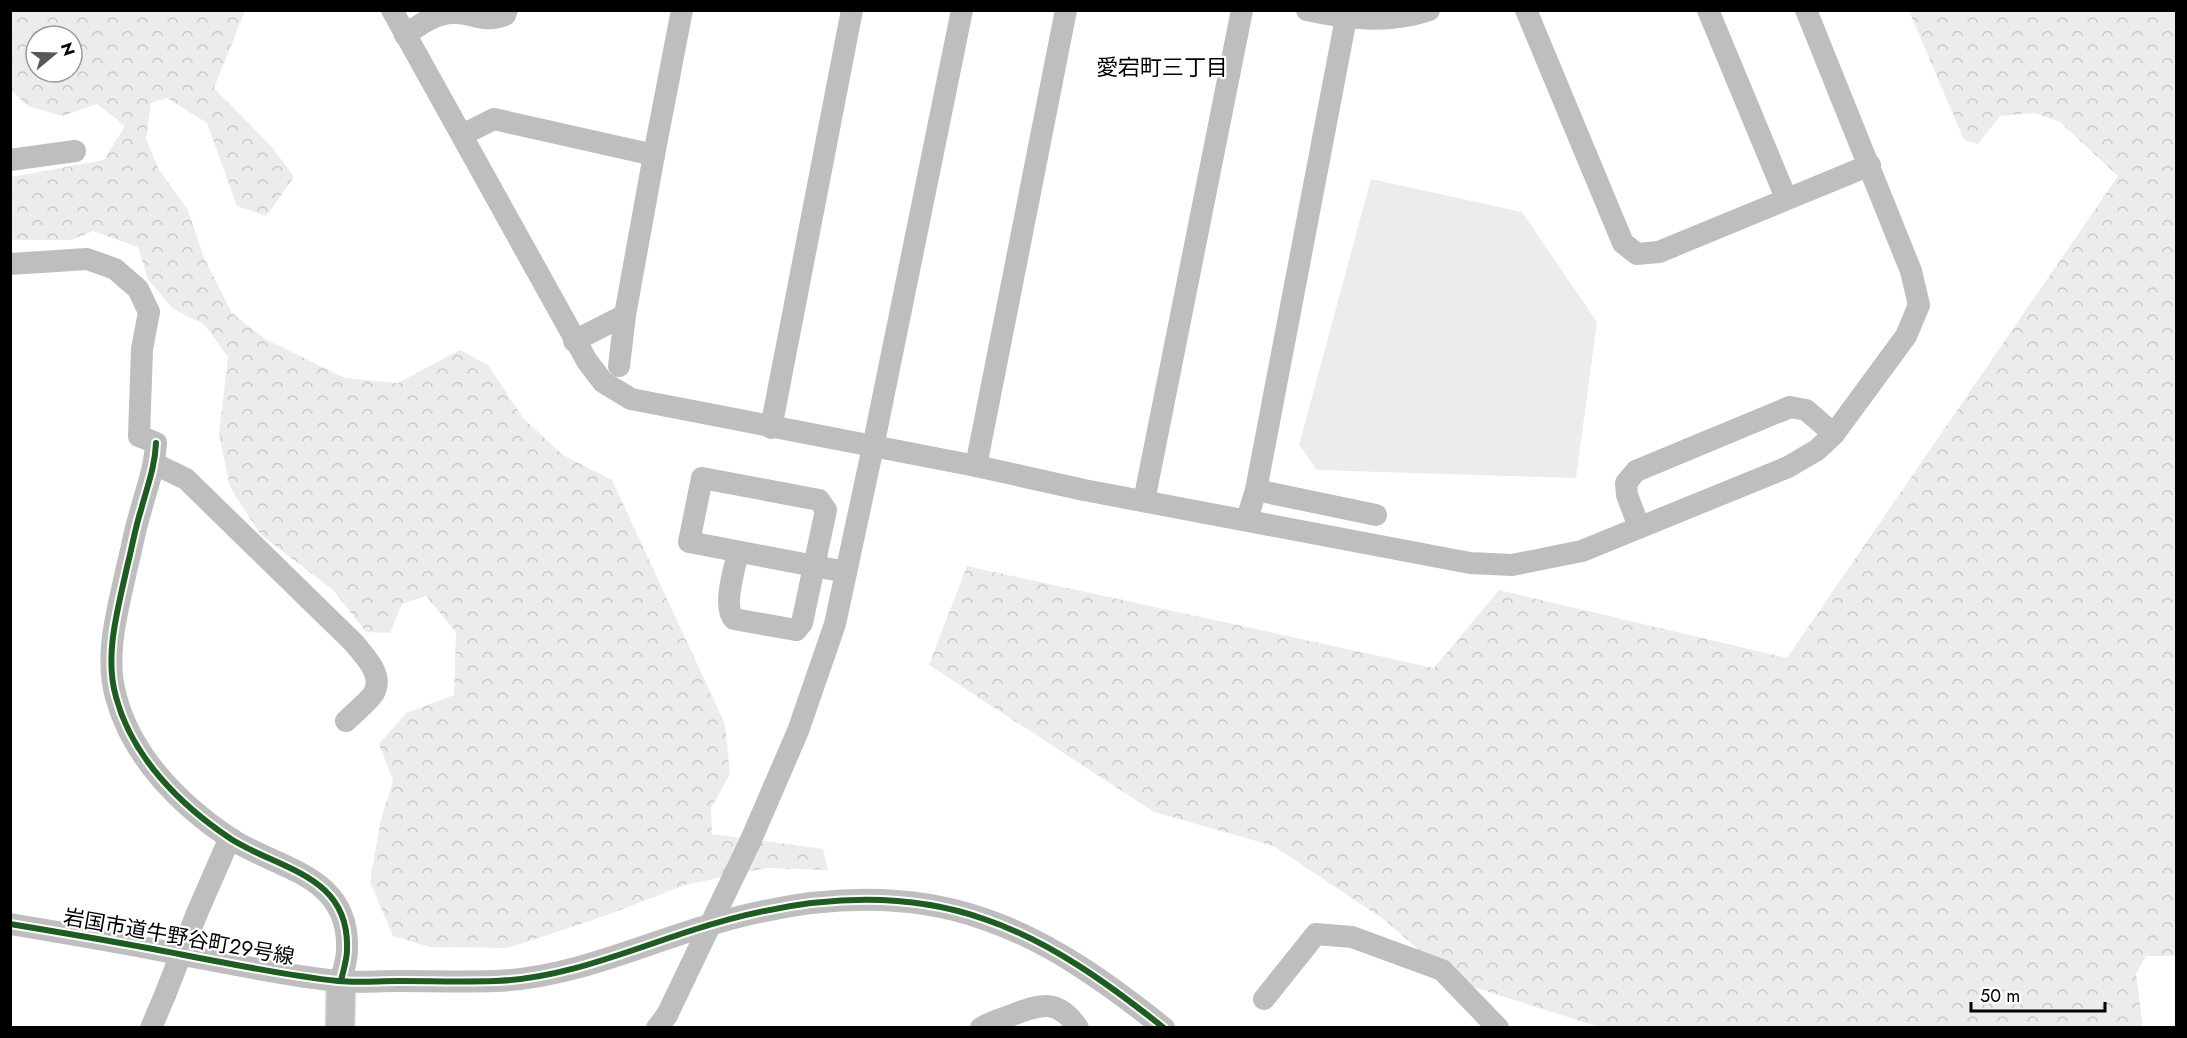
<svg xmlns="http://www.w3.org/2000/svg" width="2187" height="1038" viewBox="0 0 2187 1038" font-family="Jost,'Noto Sans JP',sans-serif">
  <defs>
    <pattern id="forest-crowns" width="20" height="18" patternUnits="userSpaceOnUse" patternTransform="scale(1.5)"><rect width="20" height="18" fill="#ececec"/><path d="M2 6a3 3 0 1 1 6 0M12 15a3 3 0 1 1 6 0" fill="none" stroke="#c9c9c9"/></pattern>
  </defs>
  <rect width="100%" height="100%" fill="#fff"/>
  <!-- green -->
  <path fill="#ececec" d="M1371 179 1522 212 1597 322 1576 478 1317 470 1299 445Z"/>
  <!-- forest -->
  <g fill="url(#forest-crowns)" fill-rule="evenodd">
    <path d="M10 11H245L214 88 272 147 294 177 266 216 237 206 207 123 167 98 151 103 146 139 159 170 188 210 204 258 232 313 265 339 345 378 398 383 460 350 488 365 523 418 563 455 612 480 725 724 730 774 711 808 712 834 823 849 828 870 767 868 685 885 605 916 508 948 430 947 393 936 370 882 381 819 393 781 379 744 406 713 454 695 456 632 426 596 402 604 390 633 366 632 333 590 260 534 230 487 219 434 228 357 205 325 173 309 148 279 138 247 93 231 72 240H11V177L104 160 125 126 97 104 62 116 28 106 11 90ZM36 36H72V72H36Z"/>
    <path d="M1909 11H2176V956H2146L2136 974 2143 1027 1596 1026 1454 981 1386 921 1274 846 1154 812 929 665 967 566 1434 668 1499 590 1787 658 2118 176 2060 122 2035 113 2000 116 1978 144 1964 140Z"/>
  </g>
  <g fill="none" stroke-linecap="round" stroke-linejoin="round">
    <defs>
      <path id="major" d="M340 1028 341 981"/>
    </defs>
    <!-- major casing -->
    <use href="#major" stroke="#dbdbdb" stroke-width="31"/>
    <!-- minor -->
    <g stroke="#bebebe" stroke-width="22">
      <path d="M392 10 587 361 603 382 631 399 976 466 1084 490 1470 563 1512 565 1582 551 1788 467 1817 450 1834 434 1906 336 1919 305 1911 271 1806 10"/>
      <path d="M1307 10C1348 19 1388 24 1429 10"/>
      <path d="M1526 10 1623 243 1637 254 1659 252 1870 165"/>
      <path d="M1708 10 1786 198"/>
      <path d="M405 35C420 25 435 13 453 13 477 12 478 24 505 15L507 10"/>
      <path d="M462 135 494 119 654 155"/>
      <path d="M10 160 75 151"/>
      <path d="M10 264 87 259 115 269 138 289 149 312 142 349 139 436 156 443C155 467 147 487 141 510 135 528 132 548 127 567 118 609 104 655 116 697 132 757 180 805 231 839 280 870 350 875 347 950 347 960 343 971 341 981"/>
      <path d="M574 341 625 315 654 155 682 10"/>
      <path d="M619 366 625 315"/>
      <path d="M771 428 852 10"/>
      <path d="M155 464 186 479 354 643C364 656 384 674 374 693 369 701 353 714 346 721"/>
      <path d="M976 466 1066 10"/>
      <path d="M1256 490 1376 515"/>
      <path d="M1144 501 1242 10"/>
      <path d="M1247 519 1256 490 1346 18"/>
      <path d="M1639 527 1627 495 1626 483 1636 471 1790 407 1806 410 1834 434"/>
      <path d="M738 552C735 568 722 606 734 619L796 630 802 623 826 510 819 500 702 478 689 542 846 572"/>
      <path d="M750 842 798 731 835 624 873 447 962 10"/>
      <path d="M197 913 225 849 232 839"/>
      <path d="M10 924C70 934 130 944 189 956 238 965 288 976 338 981 358 983 378 981 398 981 430 981 463 982 495 981 563 979 630 950 693 930 786 900 890 886 984 919 1050 941 1110 985 1164 1028"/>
      <path d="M1264 999 1316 934 1352 937 1442 970 1498 1028"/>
      <path d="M151 1028 165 995"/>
      <path d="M657 1028 667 1015"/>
      <path d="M981 1028C990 1022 1002 1019 1012 1015 1041 1004 1058 998 1078 1028"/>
    </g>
    <!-- major -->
    <use href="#major" stroke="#bebebe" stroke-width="28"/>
    <!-- minor-bridge -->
    <g stroke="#bebebe" stroke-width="22">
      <path d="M165 995 197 913"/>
      <path d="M667 1015 750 842"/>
    </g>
    <defs>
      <g id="cycleway">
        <path d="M156 443C155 467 147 487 141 510 135 528 132 548 127 567 118 609 104 655 116 697 132 757 180 805 231 839 280 870 350 875 347 950 347 960 343 971 341 981"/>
        <path d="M10 924C70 934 130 944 189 956 238 965 288 976 338 981 358 983 378 981 398 981 430 981 463 982 495 981 563 979 630 950 693 930 786 900 890 886 984 919 1050 941 1110 985 1164 1028"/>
      </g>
    </defs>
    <!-- cycleway casing -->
    <use href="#cycleway" stroke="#fff" stroke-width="10"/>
    <!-- cycleway -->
    <use href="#cycleway" stroke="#1b5e20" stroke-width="6"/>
  </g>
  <g text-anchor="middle" stroke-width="4.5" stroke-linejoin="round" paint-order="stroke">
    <!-- street labels -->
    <g font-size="21" fill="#000" stroke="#fff">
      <text transform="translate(179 937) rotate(10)" y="7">岩国市道牛野谷町29号線</text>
    </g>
    <!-- neighbourhood labels -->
    <g font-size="22" fill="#000" stroke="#fff">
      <text x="1162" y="75">愛宕町三丁目</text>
    </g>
  </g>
  <!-- border -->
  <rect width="2187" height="1038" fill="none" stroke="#000000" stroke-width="24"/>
  <!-- north arrow -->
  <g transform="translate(54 54) rotate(71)"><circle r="28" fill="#ffffff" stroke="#999999" stroke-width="1.5"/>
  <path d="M0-4.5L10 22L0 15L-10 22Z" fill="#595959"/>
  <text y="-9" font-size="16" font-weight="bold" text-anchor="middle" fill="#000000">N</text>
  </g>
  <!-- scale -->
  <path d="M1971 1002v9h134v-9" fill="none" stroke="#000000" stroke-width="3"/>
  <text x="1980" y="1002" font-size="18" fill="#000000" stroke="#ffffff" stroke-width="4.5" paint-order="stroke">50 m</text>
</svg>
